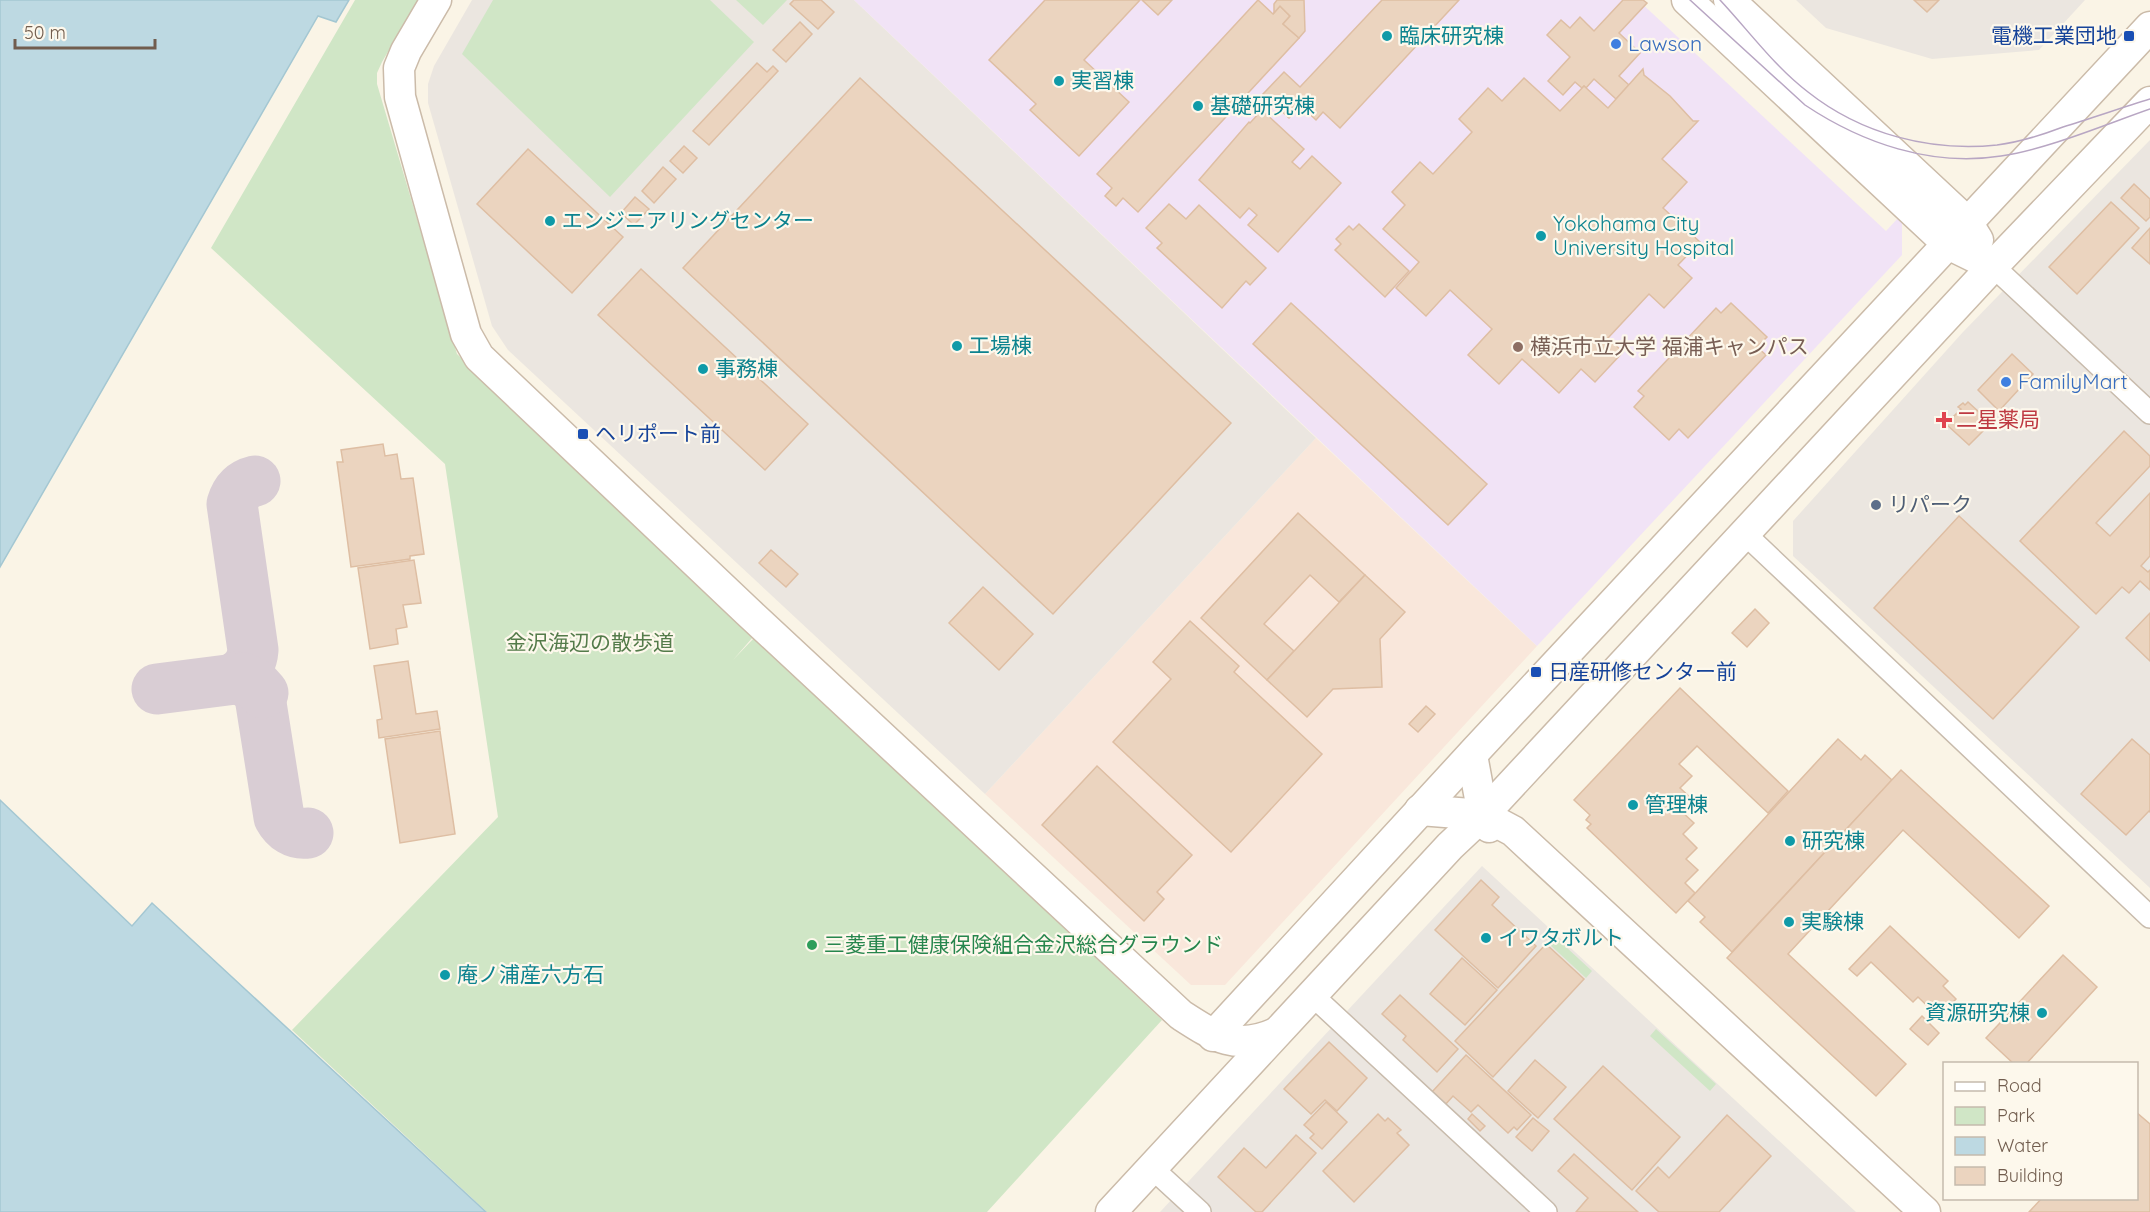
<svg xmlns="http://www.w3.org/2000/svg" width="2150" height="1212" viewBox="0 0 2150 1212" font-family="Quicksand,'Noto Sans JP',sans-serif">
  <rect width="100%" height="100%" fill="#faf4e6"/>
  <!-- commercial -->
  <path fill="#f9e7db" d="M1316 438 1537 646 1225 985H1191L985 794Z"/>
  <!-- industrial -->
  <g fill="#ebe6e0">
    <path d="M472 0H854L1316 438 985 794 508 350 492 326 428 103V84L434 66Z"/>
    <path d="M1796 0H2085L2039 50 1932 59 1826 28Z"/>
    <path d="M2150 140V888L1793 556V521L1963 332Z"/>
    <path d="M1482 866 1856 1212H1160Z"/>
  </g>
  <!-- education -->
  <path fill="#f1e3f6" d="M854 0H1638L1886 231 1899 217 1902 220V255L1537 646Z"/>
  <!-- green -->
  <g fill="#d0e6c6">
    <path d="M355 0H418L382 62 377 73V84L457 354 753 637 733 660 754 638 1162 1020 987 1212H487L292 1030 498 817 445 464 211 248Z"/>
    <path d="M493 0H710L754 42 610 197 462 54Z"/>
    <path d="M736 0H787L763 25Z"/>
    <path d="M1553 935 1592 971 1586 978 1547 942Z"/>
    <path d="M1656 1029 1716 1084 1710 1091 1650 1036Z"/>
  </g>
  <!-- water -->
  <g fill="#bdd9e2" stroke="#a4c7d2" stroke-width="1.5">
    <path d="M0 0H349L336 22 318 16 0 567Z"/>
    <path d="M0 800 132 926 152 903 486 1212H0Z"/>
  </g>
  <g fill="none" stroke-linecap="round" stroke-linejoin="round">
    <!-- taxiway -->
    <g stroke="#d9cdd4" stroke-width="51">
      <path d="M236 677C246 671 252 663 253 650L232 504C236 491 243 484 255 481"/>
      <path d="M236 677 253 686 260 697 279 817C285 828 295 835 308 833"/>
      <path d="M157 689 243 678 254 683 263 693"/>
    </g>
  </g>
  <!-- building -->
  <g fill="#ebd4bf" stroke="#debea3" stroke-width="1.5">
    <path d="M794 0H821L834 12 818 29 790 4Z"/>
    <path d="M1045 0H1140L1084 60 1129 102 1079 156 1030 110 1036 104 989 60Z"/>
    <path d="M1142 0H1172L1158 15Z"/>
    <path d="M1258 0 1273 14 1280 6 1290 16 1283 24 1299 38 1138 212 1123 198 1116 206 1105 196 1112 188 1097 174Z"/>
    <path d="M1277 0H1304L1305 31 1299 38 1283 24 1290 16 1280 6 1274 13V4Z"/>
    <path d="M1382 0H1459L1340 128 1323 112 1316 120 1301 106 1289 118 1263 94 1284 72 1300 87Z"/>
    <path d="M1623 0H1643L1647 3 1619 33 1640 53 1619 76 1629 85 1616 99 1594 79 1586 88 1584 86 1582 88 1575 82 1563 95 1548 81 1570 57 1547 35 1561 20 1570 28 1580 17 1594 31Z"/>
    <path d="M1914 0H1939L1927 12Z"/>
    <path d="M800 22 812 34 786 62 773 50Z"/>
    <path d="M757 63 767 72 773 66 778 71 709 145 693 131Z"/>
    <path d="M1643 69 1644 75 1670 96 1693 121H1698L1662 159 1687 182 1663 208 1700 242 1678 265 1692 278 1664 308 1649 294 1608 338 1623 352 1595 382 1581 369 1559 393 1522 359 1499 384 1468 355 1492 329 1450 290 1426 316 1396 288 1419 262 1383 229 1405 205 1392 192 1420 162 1433 174 1472 132 1459 119 1488 88 1502 101 1524 78 1560 111 1584 86 1608 108Z"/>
    <path d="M860 78 1231 423 1053 614 683 268Z"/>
    <path d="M1262 110 1304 149 1292 162 1300 169 1312 156 1341 183 1278 252 1248 225 1257 215 1249 208 1240 218 1199 180 1249 122 1250 123Z"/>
    <path d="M684 146 697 158 683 173 670 161Z"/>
    <path d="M528 149 623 237 572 293 477 204Z"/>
    <path d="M663 167 676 179 654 203 642 191Z"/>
    <path d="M2134 184 2150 199V217L2146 221 2121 198Z"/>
    <path d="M635 197 649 209 634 225 621 213Z"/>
    <path d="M2111 202 2139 228 2077 294 2049 267Z"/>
    <path d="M1169 204 1186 219 1199 205 1266 268 1250 285 1246 281 1222 308 1157 248 1162 243 1146 228Z"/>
    <path d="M1359 224 1409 271 1385 297 1335 250 1341 244 1336 239 1349 226 1353 230Z"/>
    <path d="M2150 228V264L2132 248Z"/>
    <path d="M641 269 808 424 765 470 598 315Z"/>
    <path d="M1291 303 1487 484 1448 525 1253 344Z"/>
    <path d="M1731 303 1767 337 1757 347 1766 355 1688 438 1679 429 1669 440 1634 407 1644 396 1638 391 1716 308 1721 313Z"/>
    <path d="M2012 354 2033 374 1999 411 1978 390Z"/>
    <path d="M1968 402 1991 423 1969 445 1946 424 1961 409 1958 407 1963 403 1965 405Z"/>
    <path d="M2124 431 2150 456V466L2096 523 2110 536 2150 493V556L2141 566 2148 572 2150 570V590L2140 581 2129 593 2122 587 2096 614 2020 541Z"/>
    <path d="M383 444 385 456 397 454 401 479 413 478 424 554 410 556V559L351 567 337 462H343L341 450Z"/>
    <path d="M1298 513 1365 575 1339 602 1310 575 1264 624 1294 651 1267 680 1201 618Z"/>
    <path d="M1959 516 2079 627 1993 719 1874 608Z"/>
    <path d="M771 550 798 574 786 587 759 563Z"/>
    <path d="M414 560 421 603 403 605 407 627 396 629 398 644 370 649 358 568Z"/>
    <path d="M1365 575 1405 612 1380 639 1382 687 1333 689 1307 717 1267 680Z"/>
    <path d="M983 587 1033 634 999 670 949 623Z"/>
    <path d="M1755 609 1769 623 1747 647 1732 633Z"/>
    <path d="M2150 613V661L2126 638Z"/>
    <path d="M1190 621 1239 666 1234 672 1322 754 1231 852 1113 742 1171 679 1153 662Z"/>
    <path d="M408 661 416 714 437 711 440 729 379 738 377 720 382 719 374 666Z"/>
    <path d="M1680 688 1788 791 1768 813 1697 746 1679 764 1692 776 1680 788 1692 799 1681 811 1694 823 1683 834 1697 848 1686 859 1698 870 1685 883 1695 893 1676 913 1587 828 1591 824 1586 820 1590 815 1574 800Z"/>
    <path d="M1426 706 1435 714 1418 732 1409 724Z"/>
    <path d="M440 731 455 834 400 843 385 739Z"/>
    <path d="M1838 739 1861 760 1865 755 1892 780 1732 952 1700 922 1705 917 1688 901Z"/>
    <path d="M2132 739 2150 755V812L2149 811 2126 835 2081 794Z"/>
    <path d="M1097 766 1192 855 1157 892 1164 899 1144 921 1042 825Z"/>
    <path d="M1901 770 2049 906 2019 938 1903 830 1788 954 1906 1064 1876 1096 1727 958Z"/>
    <path d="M1481 880 1499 897 1492 905 1536 946 1498 988 1435 930Z"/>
    <path d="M1890 926 1948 981 1943 986 1956 999 1939 1017 1918 997 1913 1002 1871 962 1857 976 1849 969Z"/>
    <path d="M1546 944 1584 979 1493 1077 1455 1041Z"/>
    <path d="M2063 955 2097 987 2026 1064H2014L1986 1038Z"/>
    <path d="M1462 958 1497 990 1465 1025 1430 994Z"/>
    <path d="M1400 995 1458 1049 1437 1072 1403 1040 1406 1036 1382 1014Z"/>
    <path d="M1922 1016 1939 1033 1928 1045 1910 1029Z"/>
    <path d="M1329 1042 1367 1078 1337 1111 1325 1100 1311 1114 1284 1089Z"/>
    <path d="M1466 1055 1531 1115 1517 1130 1514 1127 1508 1133 1478 1105 1471 1112 1453 1096 1445 1105 1432 1092Z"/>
    <path d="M1535 1060 1566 1087 1538 1118 1508 1091Z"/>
    <path d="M1603 1066 1680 1137 1632 1190 1554 1119Z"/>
    <path d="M1326 1102 1347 1122 1322 1149 1310 1138 1314 1134 1304 1125Z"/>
    <path d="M2136 1112 2150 1124V1212H2029L2042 1198H2136Z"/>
    <path d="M1378 1114 1385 1121 1388 1118 1401 1130 1397 1133 1409 1145 1354 1202 1323 1171Z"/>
    <path d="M1472 1114 1485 1126 1480 1131 1468 1119Z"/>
    <path d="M1727 1115 1771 1156 1719 1212H1659L1636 1191 1658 1167 1669 1178Z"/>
    <path d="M1533 1118 1549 1131 1532 1151 1516 1137Z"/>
    <path d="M1296 1135 1316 1153 1262 1212H1256L1218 1177 1244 1148 1266 1168Z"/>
    <path d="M1574 1154 1638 1212H1576L1588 1198 1558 1171Z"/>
  </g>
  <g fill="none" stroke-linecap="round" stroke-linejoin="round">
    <defs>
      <g id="street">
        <path d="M1993 266 2150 413"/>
        <path d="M1744 533 2150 917"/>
        <path d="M1312 995 1546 1212"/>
        <path d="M1152 1168 1200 1212"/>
      </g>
      <g id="secondary">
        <path d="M436 0 406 51 399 68 400 97 466 334 479 357 748 612 1181 1015C1215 1037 1236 1051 1276 1033"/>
        <path d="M1687 0 1948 244 1993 266"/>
        <path d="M1729 0 1967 222 1978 240"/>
        <path d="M1472 755 1483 815 1489 827"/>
        <path d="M1420 810 1483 815 1513 831 1925 1212"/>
        <path d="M1213 1036 1476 750 2150 27"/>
        <path d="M1111 1212 1450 846 1483 815 1993 266 2150 102"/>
      </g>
    </defs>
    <!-- street casing -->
    <use href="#street" stroke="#c8bbac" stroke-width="24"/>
    <!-- secondary casing -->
    <use href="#secondary" stroke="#cbbba9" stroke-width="33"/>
    <!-- street -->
    <use href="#street" stroke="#fff" stroke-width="21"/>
    <!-- secondary -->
    <use href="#secondary" stroke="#fff" stroke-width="30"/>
    <!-- tram -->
    <g stroke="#b8a6c3" stroke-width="1.5">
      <path d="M1690 0 1805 105C1862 143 1931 167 2001 156 2048 149 2104 125 2150 109"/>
      <path d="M1720 0C1749 31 1774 66 1808 92 1861 134 1930 152 1997 145 2020 142 2042 135 2063 127 2092 118 2121 108 2150 99"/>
    </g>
  </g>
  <!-- markers -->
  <g fill="#0f9aa8" stroke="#fdf8ec" stroke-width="2">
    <circle cx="1387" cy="36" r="6"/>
    <circle cx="1059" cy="81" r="6"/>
    <circle cx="1198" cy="106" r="6"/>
    <circle cx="550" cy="221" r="6"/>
    <circle cx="1541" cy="236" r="6"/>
    <circle cx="957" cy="346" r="6"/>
    <circle cx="703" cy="369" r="6"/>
    <circle cx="1633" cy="805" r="6"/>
    <circle cx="1790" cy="841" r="6"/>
    <circle cx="1789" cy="922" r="6"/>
    <circle cx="1486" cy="938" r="6"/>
    <circle cx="445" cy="975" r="6"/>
    <circle cx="2042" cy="1013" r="6"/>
  </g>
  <g fill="#1a4fb4" stroke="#fdf8ec" stroke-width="2">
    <rect x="2123" y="30" width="12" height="12" rx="3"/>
    <rect x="577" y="428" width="12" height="12" rx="3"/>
    <rect x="1530" y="666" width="12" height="12" rx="3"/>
  </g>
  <g fill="#3f7fe0" stroke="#fdf8ec" stroke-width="2">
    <circle cx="1616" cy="44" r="6"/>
    <circle cx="2006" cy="382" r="6"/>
  </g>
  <circle fill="#8d6e63" stroke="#fdf8ec" stroke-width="2" cx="1518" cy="347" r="6"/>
  <path fill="#e0444e" stroke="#fdf8ec" stroke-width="2" d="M1941 411h6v6h6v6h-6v6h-6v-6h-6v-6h6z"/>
  <circle fill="#5c6f8a" stroke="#fdf8ec" stroke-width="2" cx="1876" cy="505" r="6"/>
  <circle fill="#2e9e5b" stroke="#fdf8ec" stroke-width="2" cx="812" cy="945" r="6"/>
  <g text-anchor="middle" stroke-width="4.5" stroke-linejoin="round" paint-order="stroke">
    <!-- culture labels -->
    <g font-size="21" fill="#0d838f" stroke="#fdf8ec" text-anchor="start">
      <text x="1399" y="43">臨床研究棟</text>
      <text x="1071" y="88">実習棟</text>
      <text x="1210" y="113">基礎研究棟</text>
      <text x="562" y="228">エンジニアリングセンター</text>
      <text x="1553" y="231">Yokohama City<tspan x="1553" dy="24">University Hospital</tspan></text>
      <text x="969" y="353">工場棟</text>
      <text x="715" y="376">事務棟</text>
      <text x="1645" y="812">管理棟</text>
      <text x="1802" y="848">研究棟</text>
      <text x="1801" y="929">実験棟</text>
      <text x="1498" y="945">イワタボルト</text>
      <text x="457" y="982">庵ノ浦産六方石</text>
      <text x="2030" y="1020" text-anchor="end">資源研究棟</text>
    </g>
    <!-- transit labels -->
    <g font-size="21" fill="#164399" stroke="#fdf8ec" text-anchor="start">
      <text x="2117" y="43" text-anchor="end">電機工業団地</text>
      <text x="595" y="441">ヘリポート前</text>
      <text x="1548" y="679">日産研修センター前</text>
    </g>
    <!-- shop labels -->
    <g font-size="21" fill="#366cbe" stroke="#fdf8ec" text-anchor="start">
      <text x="1628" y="51">Lawson</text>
      <text x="2018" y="389">FamilyMart</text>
    </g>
    <!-- education labels -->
    <g font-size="21" fill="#785e54" stroke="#fdf8ec" text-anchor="start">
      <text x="1530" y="354">横浜市立大学 福浦キャンパス</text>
    </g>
    <!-- health labels -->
    <g font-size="21" fill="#be3a42" stroke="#fdf8ec" text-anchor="start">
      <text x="1956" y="427">二星薬局</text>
    </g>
    <!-- service labels -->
    <g font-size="21" fill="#4e5e75" stroke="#fdf8ec" text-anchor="start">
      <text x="1888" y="512">リパーク</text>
    </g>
    <!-- park labels -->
    <g font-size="21" fill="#547b4a" stroke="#fdf8ec">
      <text x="590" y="650">金沢海辺の散歩道</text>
    </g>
    <!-- leisure labels -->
    <g font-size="21" fill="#27864d" stroke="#fdf8ec" text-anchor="start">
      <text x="824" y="952">三菱重工健康保険組合金沢総合グラウンド</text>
    </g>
  </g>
  <!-- legend -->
  <rect x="1943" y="1062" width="195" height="138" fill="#fdf8ec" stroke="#c5baad" stroke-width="1.5"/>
  <rect x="1955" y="1082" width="30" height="9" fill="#ffffff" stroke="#c5baad" stroke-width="1.5"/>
  <text x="1997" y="1092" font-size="18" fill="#715d4e">Road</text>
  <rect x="1955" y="1107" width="30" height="18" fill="#d0e6c6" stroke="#c5baad" stroke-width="1.5"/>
  <text x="1997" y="1122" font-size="18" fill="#715d4e">Park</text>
  <rect x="1955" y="1137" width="30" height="18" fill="#bdd9e2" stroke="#c5baad" stroke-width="1.5"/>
  <text x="1997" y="1152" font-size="18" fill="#715d4e">Water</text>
  <rect x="1955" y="1167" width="30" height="18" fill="#ebd4bf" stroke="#c5baad" stroke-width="1.5"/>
  <text x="1997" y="1182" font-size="18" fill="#715d4e">Building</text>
  <!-- scale -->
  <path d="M15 39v9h140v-9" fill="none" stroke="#715d4e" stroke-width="3"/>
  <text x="24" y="39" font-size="18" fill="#715d4e" stroke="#fdf8ec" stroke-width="4.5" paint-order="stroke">50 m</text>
</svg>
